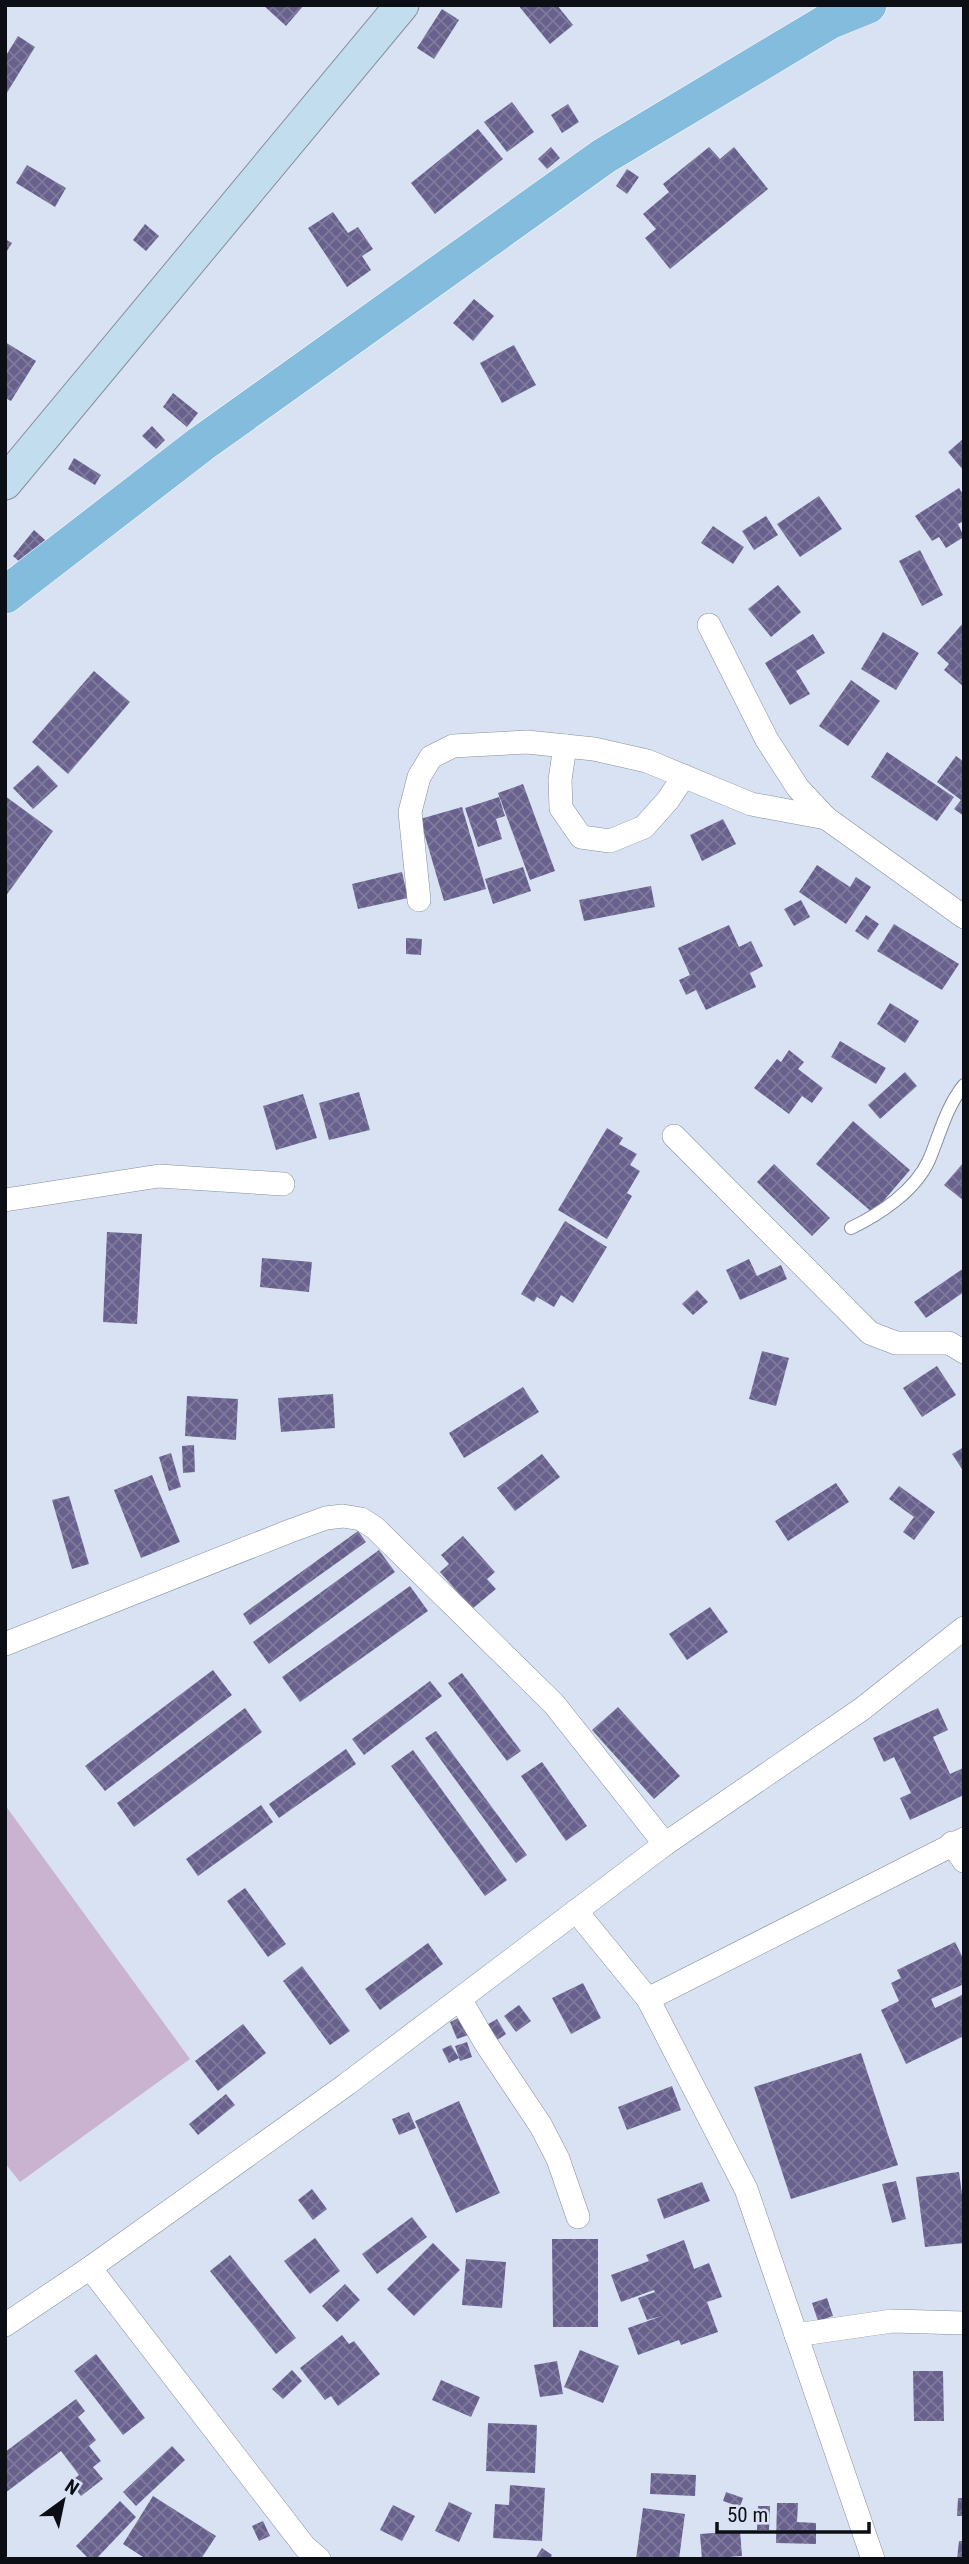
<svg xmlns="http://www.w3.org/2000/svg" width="969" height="2564" viewBox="0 0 969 2564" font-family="'Roboto Condensed',sans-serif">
  <defs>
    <pattern id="building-cross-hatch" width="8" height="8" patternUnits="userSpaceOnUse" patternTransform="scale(1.75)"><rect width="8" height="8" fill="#68618e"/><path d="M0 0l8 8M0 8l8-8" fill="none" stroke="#7f7b9b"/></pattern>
  </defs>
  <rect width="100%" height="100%" fill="#d9e2f3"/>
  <!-- green -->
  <path fill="#c9b3d1" d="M5 1805 190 2059 20 2182 5 2163Z"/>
  <!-- building -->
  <g fill="url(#building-cross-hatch)">
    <path d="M263 5H304L286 26Z"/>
    <path d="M518 5H557L573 25 550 44Z"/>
    <path d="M442 9 459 20 434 59 417 48Z"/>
    <path d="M18 36 35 47 5 96V57Z"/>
    <path d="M512 102 534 132 507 152 484 122Z"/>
    <path d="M568 104 579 122 562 133 551 115Z"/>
    <path d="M478 129 503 159 435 214 411 183Z"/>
    <path d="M551 147 560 158 547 169 538 159Z"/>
    <path d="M709 147 720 159 734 147 768 189 670 269 645 238 656 229 643 214 669 192 663 184Z"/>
    <path d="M27 165 66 188 55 207 16 183Z"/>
    <path d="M627 169 639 177 627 194 616 186Z"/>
    <path d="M333 212 348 233 358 227 373 249 362 256 371 270 347 287 308 228Z"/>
    <path d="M145 224 159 236 146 251 133 240Z"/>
    <path d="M5 239 12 243 5 254Z"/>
    <path d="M474 299 494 316 473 341 453 323Z"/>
    <path d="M5 342 36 361 11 401 5 398Z"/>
    <path d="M514 345 536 385 502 403 480 363Z"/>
    <path d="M173 393 198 413 187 427 163 407Z"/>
    <path d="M152 426 165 440 156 449 142 436Z"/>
    <path d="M964 438V471L948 452Z"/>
    <path d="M74 458 101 475 95 485 68 469Z"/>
    <path d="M959 488 964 496V521L958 524 964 537 946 548 939 537 932 541 915 516Z"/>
    <path d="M819 496 842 529 800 557 777 524Z"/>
    <path d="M766 516 778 535 754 550 742 531Z"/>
    <path d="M713 526 744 547 733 564 701 543Z"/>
    <path d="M34 530 53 547 31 572 13 556Z"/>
    <path d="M920 550 943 595 922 606 899 561Z"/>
    <path d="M778 585 801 612 771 637 748 609Z"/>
    <path d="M964 622V687L944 670 949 664 937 653Z"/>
    <path d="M883 632 919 653 896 690 861 669Z"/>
    <path d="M813 634 825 653 796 671 810 694 790 705 765 663Z"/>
    <path d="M94 671 130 702 68 774 32 742Z"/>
    <path d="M851 680 880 701 848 746 819 726Z"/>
    <path d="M887 752 954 797 937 821 871 777Z"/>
    <path d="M956 756 964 762V816L954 809 961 800 937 782Z"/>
    <path d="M38 765 58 786 33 809 13 788Z"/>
    <path d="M523 784 555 871 530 880 498 793Z"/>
    <path d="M5 796 53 831 5 897Z"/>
    <path d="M499 797 505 816 496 819 502 839 478 847 465 808Z"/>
    <path d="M462 807 486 889 444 901 420 819Z"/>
    <path d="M723 819 736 844 702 861 690 835Z"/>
    <path d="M817 865 850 887 856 877 871 887 846 924 799 892Z"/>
    <path d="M523 867 531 891 493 904 485 879Z"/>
    <path d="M402 872 408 898 358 909 352 884Z"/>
    <path d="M651 886 655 907 584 921 579 900Z"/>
    <path d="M801 900 810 917 794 926 784 909Z"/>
    <path d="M866 915 879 924 868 940 855 931Z"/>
    <path d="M894 924 959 964 942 990 877 951Z"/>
    <path d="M729 925 739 947 751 941 763 966 750 973 756 987 706 1010 696 990 686 995 679 980 690 975 678 948Z"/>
    <path d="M406 938 422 939 421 955 406 954Z"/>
    <path d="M890 1003 919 1021 905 1043 877 1024Z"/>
    <path d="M840 1041 886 1068 876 1084 831 1057Z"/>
    <path d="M789 1050 804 1062 798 1069 823 1088 812 1103 802 1096 789 1114 754 1088 777 1059 781 1062Z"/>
    <path d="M905 1072 917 1086 880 1119 868 1105Z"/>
    <path d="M359 1092 370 1130 329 1140 319 1103Z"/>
    <path d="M303 1094 317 1138 276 1150 263 1106Z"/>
    <path d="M853 1121 910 1170 873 1213 816 1164Z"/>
    <path d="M607 1128 623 1138 619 1144 637 1154 630 1165 640 1171 627 1193 632 1196 607 1239 558 1210Z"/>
    <path d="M964 1162V1201L944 1185Z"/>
    <path d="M774 1164 830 1218 812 1236 757 1182Z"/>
    <path d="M565 1221 607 1247 573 1303 561 1295 554 1307 537 1297 534 1302 521 1294Z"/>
    <path d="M107 1232 142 1234 137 1324 103 1322Z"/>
    <path d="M262 1258 312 1262 309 1292 260 1287Z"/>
    <path d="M749 1259 757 1276 781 1265 787 1279 740 1300 726 1270Z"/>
    <path d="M964 1268V1292L926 1318 914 1302Z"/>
    <path d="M697 1290 708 1302 693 1315 682 1304Z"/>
    <path d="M762 1351 789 1358 776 1406 749 1399Z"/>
    <path d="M937 1366 956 1395 922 1417 903 1388Z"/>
    <path d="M523 1387 539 1412 464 1458 449 1433Z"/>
    <path d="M333 1394 335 1428 281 1432 278 1398Z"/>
    <path d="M187 1396 238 1399 236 1440 185 1436Z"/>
    <path d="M194 1445 195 1472 183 1473 182 1446Z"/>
    <path d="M964 1447V1472L952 1454Z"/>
    <path d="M171 1453 181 1487 169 1491 159 1457Z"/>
    <path d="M542 1454 560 1477 515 1511 497 1488Z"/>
    <path d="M152 1475 180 1542 141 1558 114 1490Z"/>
    <path d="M836 1483 849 1502 788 1541 775 1521Z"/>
    <path d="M899 1486 935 1512 914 1540 903 1532 914 1517 889 1499Z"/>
    <path d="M69 1496 89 1564 72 1569 52 1500Z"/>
    <path d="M358 1531 366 1542 250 1625 243 1614Z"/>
    <path d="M463 1536 495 1572 487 1579 496 1589 472 1609 440 1572 449 1564 441 1555Z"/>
    <path d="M379 1550 395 1572 269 1664 253 1642Z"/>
    <path d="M410 1586 428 1611 300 1702 282 1677Z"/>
    <path d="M710 1607 728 1632 687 1660 669 1634Z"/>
    <path d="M213 1670 232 1695 105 1791 85 1766Z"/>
    <path d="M462 1673 521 1751 507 1761 448 1683Z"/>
    <path d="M430 1681 442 1696 364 1755 352 1739Z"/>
    <path d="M618 1707 680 1776 654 1799 592 1730Z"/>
    <path d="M245 1708 262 1732 134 1827 117 1803Z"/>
    <path d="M938 1708 948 1730 933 1737 950 1774 963 1768 964 1795 910 1820 900 1798 911 1793 894 1757 884 1762 873 1738Z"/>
    <path d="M436 1731 527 1855 516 1863 425 1738Z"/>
    <path d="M346 1749 356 1764 279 1818 269 1804Z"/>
    <path d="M413 1750 507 1880 485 1896 391 1766Z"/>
    <path d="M542 1762 587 1826 566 1841 521 1776Z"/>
    <path d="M261 1805 273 1822 198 1876 186 1859Z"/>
    <path d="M245 1888 286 1944 268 1957 227 1901Z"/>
    <path d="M955 1942 964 1960V1984L931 1999 935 2008 964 1994V2036L906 2064 881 2010 899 2001 891 1983 901 1978 897 1970Z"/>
    <path d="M428 1943 443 1964 380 2010 365 1989Z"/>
    <path d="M302 1966 350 2031 330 2045 283 1981Z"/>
    <path d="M583 1983 601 2018 571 2034 552 1998Z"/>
    <path d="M519 2005 531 2021 516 2032 504 2016Z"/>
    <path d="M461 2017 468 2035 457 2039 450 2022Z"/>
    <path d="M497 2019 506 2034 493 2043 483 2027Z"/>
    <path d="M243 2024 266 2053 218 2091 195 2061Z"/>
    <path d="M467 2042 472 2057 460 2061 455 2046Z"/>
    <path d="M451 2045 459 2058 449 2063 442 2049Z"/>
    <path d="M861 2053 898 2165 791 2199 754 2087Z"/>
    <path d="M672 2086 681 2110 627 2130 618 2107Z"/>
    <path d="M226 2094 235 2105 198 2135 189 2124Z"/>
    <path d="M459 2101 500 2193 456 2213 415 2121Z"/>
    <path d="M409 2112 416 2128 399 2135 392 2119Z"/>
    <path d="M959 2172 964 2209V2243L925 2247 916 2177Z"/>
    <path d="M896 2181 906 2219 892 2223 882 2184Z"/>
    <path d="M702 2182 710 2201 664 2219 657 2199Z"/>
    <path d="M312 2189 327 2209 313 2220 298 2200Z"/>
    <path d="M412 2217 427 2237 377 2274 362 2254Z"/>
    <path d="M315 2238 340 2271 310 2294 284 2261Z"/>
    <path d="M552 2239H598V2327H553Z"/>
    <path d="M684 2240 694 2269 709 2263 722 2297 707 2302 718 2332 681 2345 679 2340 638 2355 628 2328 662 2316 647 2320 638 2298 655 2292 654 2290 621 2302 611 2275 649 2261 646 2255Z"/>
    <path d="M433 2243 460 2270 414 2316 387 2289Z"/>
    <path d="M230 2255 296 2338 276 2354 210 2271Z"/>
    <path d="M466 2259 506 2262 502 2308 462 2305Z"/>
    <path d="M345 2284 360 2300 337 2322 322 2306Z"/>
    <path d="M827 2298 833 2316 818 2321 812 2303Z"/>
    <path d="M342 2335 349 2344 354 2341 380 2374 338 2406 331 2396 325 2400 300 2368Z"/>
    <path d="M580 2350 619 2366 603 2403 564 2387Z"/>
    <path d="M96 2354 145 2418 123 2435 74 2371Z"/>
    <path d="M557 2361 563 2394 540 2397 534 2365Z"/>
    <path d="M292 2370 302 2381 283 2399 272 2389Z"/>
    <path d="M913 2371H943L944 2421H914Z"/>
    <path d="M441 2380 480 2397 471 2417 432 2400Z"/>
    <path d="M76 2399 85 2411 78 2417 96 2440 89 2446 101 2461 93 2467 103 2479 81 2496 70 2482 79 2475 61 2451 5 2493V2452Z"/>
    <path d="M488 2423 537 2425 535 2473 486 2471Z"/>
    <path d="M172 2446 185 2460 136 2506 123 2492Z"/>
    <path d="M651 2473 696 2475 695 2496 650 2494Z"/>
    <path d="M510 2485 545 2488 542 2541 493 2538 495 2504 509 2505Z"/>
    <path d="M726 2492 743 2498 740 2507 723 2501Z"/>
    <path d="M153 2496 216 2536 201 2559H146L123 2544Z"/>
    <path d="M958 2498H964V2516H957Z"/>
    <path d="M120 2501 136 2517 96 2559H89L76 2546Z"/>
    <path d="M449 2502 472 2513 459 2542 435 2531Z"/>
    <path d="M777 2503H798L797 2522 816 2523V2544L776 2543Z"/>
    <path d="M393 2505 415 2516 402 2541 380 2530Z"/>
    <path d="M758 2506H770L769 2530H757Z"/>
    <path d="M643 2508 685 2514 679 2559H636Z"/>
    <path d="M263 2521 270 2536 259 2541 252 2526Z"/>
    <path d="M740 2531 742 2556 702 2559 700 2534Z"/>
    <path d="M959 2541H964V2559H957Z"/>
    <path d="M542 2548 552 2555 550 2559H535Z"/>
  </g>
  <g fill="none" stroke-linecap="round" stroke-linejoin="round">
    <defs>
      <path id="lane" d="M851 1228C880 1214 915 1191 929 1160 940 1134 946 1107 964 1085"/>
      <g id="street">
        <path d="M709 625 767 740 798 788 826 818 964 917"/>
        <path d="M565 746 560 780 561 808 581 837 610 841 644 827 668 800 684 776"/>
        <path d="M419 900 410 812 419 777 431 757 453 746 527 742 594 749 647 761 751 804 826 818"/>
        <path d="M674 1136 870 1333 896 1343H949L964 1352"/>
        <path d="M5 1200 159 1176 283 1184"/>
        <path d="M5 1644 290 1531 326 1518 343 1516 361 1519 375 1528 554 1704 665 1844"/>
        <path d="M952 1843 964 1861"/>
        <path d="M576 1911 648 1999 746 2189 873 2559"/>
        <path d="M460 1999 485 2042 541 2126 558 2159 578 2217"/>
        <path d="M648 1999 964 1839"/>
        <path d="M90 2268 305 2547 319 2559"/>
        <path d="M5 2325 90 2268 347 2084 665 1844 862 1709 964 1628"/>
        <path d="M796 2335 892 2321 964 2323"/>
      </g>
      <path id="secondary" d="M5 483 402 5"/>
      <path id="primary" d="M5 595 201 444 604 156 831 20 868 5"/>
    </defs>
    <!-- lane casing -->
    <use href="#lane" stroke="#868e9d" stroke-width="14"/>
    <!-- street casing -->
    <use href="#street" stroke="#868e9d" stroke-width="24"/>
    <!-- secondary casing -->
    <use href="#secondary" stroke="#868e9d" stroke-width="35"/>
    <!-- primary casing -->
    <use href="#primary" stroke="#fff" stroke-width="38"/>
    <!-- lane -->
    <use href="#lane" stroke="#fff" stroke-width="12"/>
    <!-- street -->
    <use href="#street" stroke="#fff" stroke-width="23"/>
    <!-- secondary -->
    <use href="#secondary" stroke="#c1ddee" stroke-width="33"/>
    <!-- primary -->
    <use href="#primary" stroke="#83bcdc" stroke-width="37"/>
  </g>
  <!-- border -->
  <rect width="969" height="2564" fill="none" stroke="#0b0e14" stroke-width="14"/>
  <!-- north arrow -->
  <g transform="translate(63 2501) rotate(33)" stroke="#d9e2f3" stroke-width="5" paint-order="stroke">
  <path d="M0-5L12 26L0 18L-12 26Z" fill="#0b0e14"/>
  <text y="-10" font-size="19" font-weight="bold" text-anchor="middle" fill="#0b0e14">N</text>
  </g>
  <!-- scale -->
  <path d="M717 2522v10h152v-10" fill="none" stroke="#0b0e14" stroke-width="3.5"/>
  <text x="727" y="2522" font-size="21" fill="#0b0e14" stroke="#d9e2f3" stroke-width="5" paint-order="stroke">50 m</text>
</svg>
